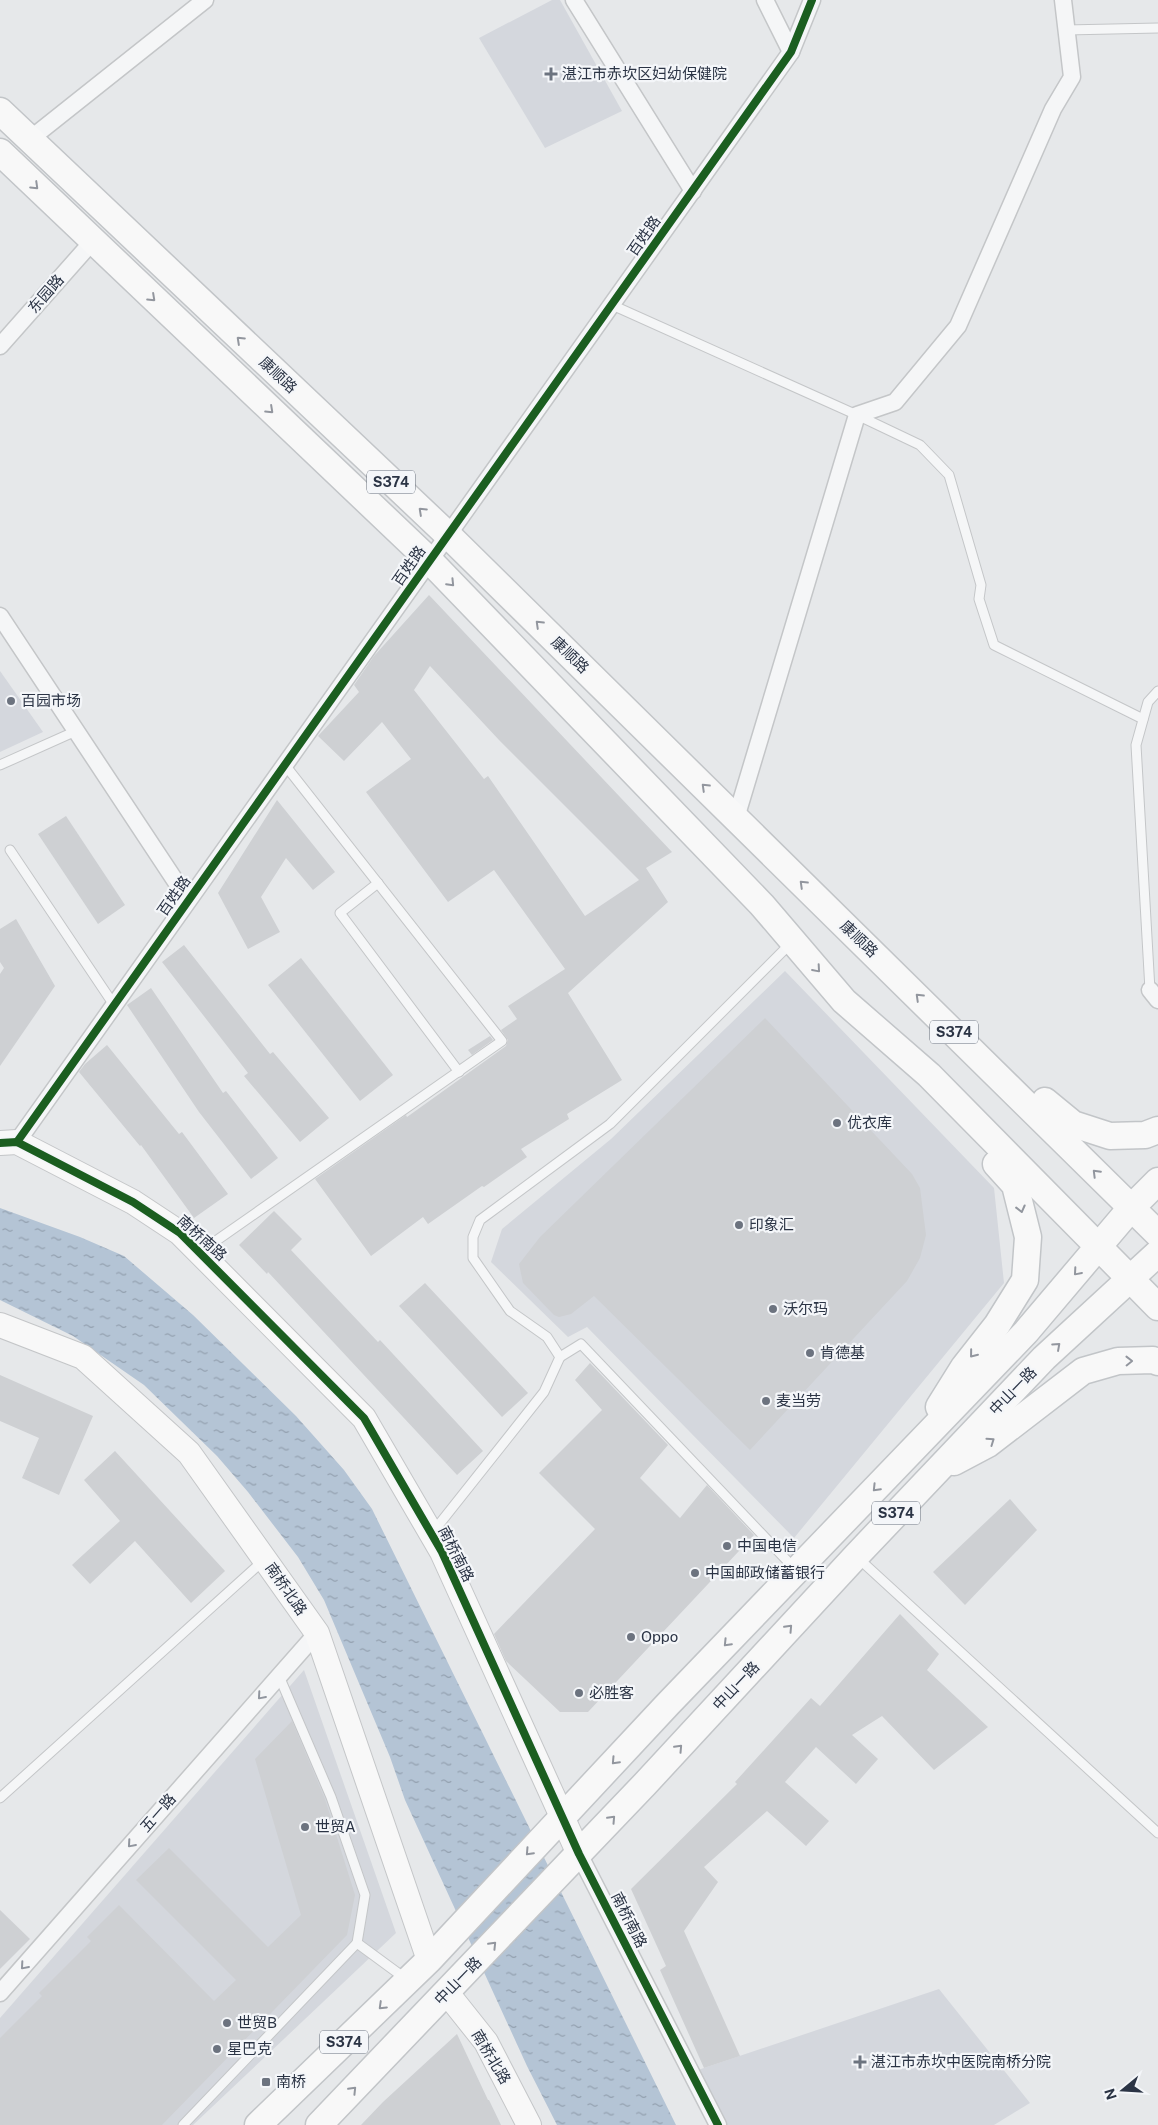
<svg xmlns="http://www.w3.org/2000/svg" width="1158" height="2125" viewBox="0 0 1158 2125" font-family="'Public Sans','Noto Sans SC',sans-serif">
  <defs>
    <pattern id="water-ripples" width="26" height="14" patternUnits="userSpaceOnUse" patternTransform="scale(1.25)"><rect width="26" height="14" fill="#b4c4d5"/><path d="M2 4q2-2 4 0t4 0M15 11q2-2 4 0t4 0" fill="none" stroke="#93a0af"/></pattern>
  </defs>
  <rect width="100%" height="100%" fill="#e6e8ea"/>
  <!-- built -->
  <g fill="#d4d7dd">
    <path d="M552 0H560L622 111 545 148 479 38Z"/>
    <path d="M0 671 43 732 0 752Z"/>
    <path d="M785 971 994 1188 1004 1283 794 1538 587 1327 568 1337 491 1262 502 1229 611 1139Z"/>
    <path d="M304 1670 396 1933 193 2125H0V2018Z"/>
    <path d="M939 1989 1030 2103 994 2125H727L698 2070Z"/>
  </g>
  <!-- water -->
  <path fill="url(#water-ripples)" d="M0 1208 80 1237 124 1256 193 1315 296 1416 344 1470 372 1509 676 2125H557L527 2066 405 1800 390 1757 324 1600 298 1557 248 1492 217 1456 144 1385 73 1336 0 1300Z"/>
  <!-- building -->
  <g fill="#ced0d3" fill-rule="evenodd">
    <path d="M429 595 672 852 646 868 668 902 568 993 622 1080 567 1114 569 1119 521 1149 527 1157 484 1187 482 1186 428 1224 423 1217 371 1256 315 1179 406 1115 407 1117 506 1046 508 1040 501 1030 517 1019 508 1006 565 969 494 870 448 902 366 792 411 759 382 722 344 761 318 736 359 692 354 685 374 656ZM430 666 499 740 639 880 585 916 488 776 484 779 414 690Z"/>
    <path d="M277 800 335 872 313 890 286 858 261 897 280 932 248 949 218 893Z"/>
    <path d="M66 816 125 905 98 924 38 834Z"/>
    <path d="M16 919 55 986 0 1066V974L4 968 0 962V929Z"/>
    <path d="M184 945 270 1054 273 1052 329 1118 300 1142 244 1076 248 1073 162 962Z"/>
    <path d="M301 958 393 1075 360 1101 268 985Z"/>
    <path d="M151 988 223 1093 226 1091 278 1158 251 1179 199 1112 127 1005Z"/>
    <path d="M765 1018 912 1174 920 1188 926 1235 920 1258 907 1281 750 1450 594 1296 571 1314 559 1317 554 1315 523 1283 519 1264 540 1237Z"/>
    <path d="M490 1036 493 1040 472 1055 468 1050Z"/>
    <path d="M107 1045 179 1134 182 1132 228 1194 194 1218 141 1145 140 1146 79 1072 85 1064Z"/>
    <path d="M274 1211 302 1239 291 1250 378 1342 380 1340 483 1451 457 1475 268 1272 267 1274 239 1245Z"/>
    <path d="M425 1283 528 1393 502 1417 399 1306Z"/>
    <path d="M590 1363 668 1445 640 1478 680 1518 707 1485 754 1535 588 1712H560L506 1661 494 1634 595 1529 539 1473 602 1410 575 1380Z"/>
    <path d="M0 1375 93 1416 59 1495 22 1478 39 1438 0 1421Z"/>
    <path d="M115 1451 225 1571 191 1603 135 1541 90 1584 72 1565 120 1521 84 1480Z"/>
    <path d="M1010 1499 1037 1530 965 1605 933 1572Z"/>
    <path d="M900 1614 939 1654 927 1670 988 1727 934 1770 882 1716 852 1735 878 1759 856 1784 816 1747 785 1782 829 1821 806 1846 767 1811 704 1867 718 1882 684 1931 740 2056 704 2068 660 1970 666 1966 631 1889 737 1784 735 1782 811 1698 820 1706Z"/>
    <path d="M292 1721 325 1799 355 1895 347 1935 162 2125H0V2038L42 1996 39 1993 91 1941 87 1937 119 1905 214 2001 236 1980 136 1880 169 1848 268 1947 301 1915 255 1759Z"/>
    <path d="M0 1910 30 1939 0 1969Z"/>
    <path d="M457 2034 488 2100H489L501 2125H361L383 2102Z"/>
  </g>
  <g fill="none" stroke-linecap="round" stroke-linejoin="round">
    <defs>
      <g id="lane">
        <path d="M1066 30 1158 28"/>
        <path d="M612 305 857 415 920 445 949 475 981 585 979 599 994 645 1143 719"/>
        <path d="M0 765 76 731"/>
        <path d="M10 850 114 1005"/>
        <path d="M378 883 340 913 459 1072"/>
        <path d="M1150 990 1136 745 1148 702 1158 691"/>
        <path d="M200 1252 502 1041 285 765"/>
        <path d="M560 1357 581 1344 795 1569"/>
        <path d="M433 1532 544 1392 560 1357 547 1337 510 1311 473 1258V1237L480 1220 610 1124 792 942"/>
        <path d="M858 1558 1158 1833"/>
        <path d="M279 1676 331 1797 365 1895 357 1943"/>
        <path d="M0 1798 264 1560"/>
        <path d="M183 2125 357 1943 406 1979"/>
      </g>
      <g id="street">
        <path d="M574 0 693 191"/>
        <path d="M765 0 791 52"/>
        <path d="M29 140 205 0"/>
        <path d="M0 346 92 242"/>
        <path d="M0 616 188 900"/>
        <path d="M736 818 857 415 895 402 958 326 1053 109 1072 77 1063 0"/>
        <path d="M1150 990 1158 1000"/>
        <path d="M17 1142 791 52 812 0"/>
        <path d="M579 1854 718 2125"/>
        <path d="M0 1993 317 1633"/>
      </g>
      <g id="secondary">
        <path d="M0 1143 17 1142 133 1202 180 1233 364 1418 442 1552 579 1854"/>
        <path d="M0 1325 83 1357 189 1453 317 1633 429 1960"/>
        <path d="M447 1993 486 2042 529 2125"/>
      </g>
      <g id="primary">
        <path d="M0 111 448 535 1158 1234"/>
        <path d="M0 152 430 561 762 905 844 1001 929 1075 1158 1307"/>
        <path d="M1045 1101 1073 1124 1110 1136 1145 1135 1158 1130"/>
        <path d="M939 1407 964 1367 997 1325 1025 1280 1028 1237 1015 1185 996 1164"/>
        <path d="M954 1462 988 1444 1083 1371 1118 1361 1153 1360 1158 1362"/>
        <path d="M258 2125 429 1960 668 1704 1026 1332 1131 1208 1158 1181"/>
        <path d="M319 2125 645 1784 856 1556 1044 1358 1158 1253"/>
      </g>
    </defs>
    <!-- lane casing -->
    <use href="#lane" stroke="#c4c6c8" stroke-width="11"/>
    <!-- street casing -->
    <use href="#street" stroke="#c4c6c8" stroke-width="19"/>
    <!-- secondary casing -->
    <use href="#secondary" stroke="#c4c6c8" stroke-width="26"/>
    <!-- primary casing -->
    <use href="#primary" stroke="#c2c5c8" stroke-width="29"/>
    <!-- lane -->
    <use href="#lane" stroke="#f5f6f7" stroke-width="9"/>
    <!-- street -->
    <use href="#street" stroke="#f5f6f7" stroke-width="16"/>
    <!-- secondary -->
    <use href="#secondary" stroke="#f8f8f8" stroke-width="24"/>
    <!-- primary -->
    <use href="#primary" stroke="#f8f8f8" stroke-width="26"/>
    <defs>
      <g id="cycleway">
        <path d="M17 1142 791 52 812 0"/>
        <path d="M0 1143 17 1142 133 1202 180 1233 364 1418 442 1552 579 1854 718 2125"/>
      </g>
    </defs>
    <!-- cycleway casing -->
    <use href="#cycleway" stroke="#f4f6f9" stroke-width="11"/>
    <!-- cycleway -->
    <use href="#cycleway" stroke="#1b5e20" stroke-width="8"/>
  </g>
  <!-- one-way arrows -->
  <defs><path id="oneway-chevron" d="M-2-3.5L2.5 0L-2 3.5" fill="none" stroke-width="1.6" stroke-linecap="round" stroke-linejoin="round" transform="scale(1.25)"/></defs>
  <g stroke="#92969e">
    <use href="#oneway-chevron" transform="translate(35 186) rotate(44)"/>
    <use href="#oneway-chevron" transform="translate(152 298) rotate(43)"/>
    <use href="#oneway-chevron" transform="translate(240 340) rotate(-137)"/>
    <use href="#oneway-chevron" transform="translate(270 410) rotate(43)"/>
    <use href="#oneway-chevron" transform="translate(422 511) rotate(-137)"/>
    <use href="#oneway-chevron" transform="translate(451 583) rotate(46)"/>
    <use href="#oneway-chevron" transform="translate(539 624) rotate(-136)"/>
    <use href="#oneway-chevron" transform="translate(705 787) rotate(-136)"/>
    <use href="#oneway-chevron" transform="translate(803 884) rotate(-136)"/>
    <use href="#oneway-chevron" transform="translate(817 969) rotate(49)"/>
    <use href="#oneway-chevron" transform="translate(919 997) rotate(-136)"/>
    <use href="#oneway-chevron" transform="translate(1096 1173) rotate(-135)"/>
    <use href="#oneway-chevron" transform="translate(1021 1209) rotate(76)"/>
    <use href="#oneway-chevron" transform="translate(1077 1272) rotate(131)"/>
    <use href="#oneway-chevron" transform="translate(1057 1346) rotate(-42)"/>
    <use href="#oneway-chevron" transform="translate(973 1354) rotate(129)"/>
    <use href="#oneway-chevron" transform="translate(1129 1361) rotate(-1)"/>
    <use href="#oneway-chevron" transform="translate(991 1441) rotate(-35)"/>
    <use href="#oneway-chevron" transform="translate(876 1488) rotate(134)"/>
    <use href="#oneway-chevron" transform="translate(789 1628) rotate(-47)"/>
    <use href="#oneway-chevron" transform="translate(727 1643) rotate(134)"/>
    <use href="#oneway-chevron" transform="translate(679 1748) rotate(-47)"/>
    <use href="#oneway-chevron" transform="translate(615 1761) rotate(133)"/>
    <use href="#oneway-chevron" transform="translate(612 1819) rotate(-47)"/>
    <use href="#oneway-chevron" transform="translate(529 1852) rotate(133)"/>
    <use href="#oneway-chevron" transform="translate(493 1945) rotate(-46)"/>
    <use href="#oneway-chevron" transform="translate(382 2006) rotate(136)"/>
    <use href="#oneway-chevron" transform="translate(353 2090) rotate(-46)"/>
  </g>
  <g stroke="#90959e">
    <use href="#oneway-chevron" transform="translate(261 1696) rotate(131)"/>
    <use href="#oneway-chevron" transform="translate(131 1844) rotate(131)"/>
    <use href="#oneway-chevron" transform="translate(24 1966) rotate(131)"/>
  </g>
  <!-- markers -->
  <g fill="#6c737f" stroke="#f4f6f9" stroke-width="2">
    <path d="M548.5 66.5h5v5h5v5h-5v5h-5v-5h-5v-5h5z"/>
    <circle cx="11" cy="701" r="5"/>
    <circle cx="837" cy="1123" r="5"/>
    <circle cx="739" cy="1225" r="5"/>
    <circle cx="773" cy="1309" r="5"/>
    <circle cx="810" cy="1353" r="5"/>
    <circle cx="766" cy="1401" r="5"/>
    <circle cx="727" cy="1546" r="5"/>
    <circle cx="695" cy="1573" r="5"/>
    <circle cx="631" cy="1637" r="5"/>
    <circle cx="579" cy="1693" r="5"/>
    <circle cx="305" cy="1827" r="5"/>
    <circle cx="227" cy="2023" r="5"/>
    <circle cx="217" cy="2049" r="5"/>
    <path d="M857.5 2054.5h5v5h5v5h-5v5h-5v-5h-5v-5h5z"/>
    <rect x="261" y="2077" width="10" height="10" rx="2.5"/>
  </g>
  <g text-anchor="middle" stroke-width="4.5" stroke-linejoin="round" paint-order="stroke">
    <!-- shield labels -->
    <g fill="#f4f6f9" stroke="#676e7b" stroke-width="1">
      <rect x="367" y="470.5" width="48" height="23" rx="4"/>
      <rect x="930" y="1020.5" width="48" height="23" rx="4"/>
      <rect x="872" y="1501.5" width="48" height="23" rx="4"/>
      <rect x="320" y="2030.5" width="48" height="23" rx="4"/>
    </g>
    <g font-size="14" font-weight="bold" fill="#2b3445">
      <text x="391" y="487">S374</text>
      <text x="954" y="1037">S374</text>
      <text x="896" y="1518">S374</text>
      <text x="344" y="2047">S374</text>
    </g>
    <!-- poi labels -->
    <g font-size="15" fill="#2b3445" stroke="#f4f6f9" text-anchor="start">
      <text x="562" y="79">湛江市赤坎区妇幼保健院</text>
      <text x="21" y="706">百园市场</text>
      <text x="847" y="1128">优衣库</text>
      <text x="749" y="1230">印象汇</text>
      <text x="783" y="1314">沃尔玛</text>
      <text x="820" y="1358">肯德基</text>
      <text x="776" y="1406">麦当劳</text>
      <text x="737" y="1551">中国电信</text>
      <text x="705" y="1578">中国邮政储蓄银行</text>
      <text x="641" y="1642">Oppo</text>
      <text x="589" y="1698">必胜客</text>
      <text x="315" y="1832">世贸A</text>
      <text x="237" y="2028">世贸B</text>
      <text x="227" y="2054">星巴克</text>
      <text x="871" y="2067">湛江市赤坎中医院南桥分院</text>
      <text x="276" y="2087">南桥</text>
    </g>
    <!-- street labels -->
    <g font-size="15" fill="#2b3445" stroke="#f4f6f9">
      <text transform="translate(644 236) rotate(-55)" y="5">百姓路</text>
      <text transform="translate(46 294) rotate(-49)" y="5">东园路</text>
      <text transform="translate(278 375) rotate(43)" y="5">康顺路</text>
      <text transform="translate(409 566) rotate(-55)" y="5">百姓路</text>
      <text transform="translate(570 655) rotate(44)" y="5">康顺路</text>
      <text transform="translate(174 896) rotate(-55)" y="5">百姓路</text>
      <text transform="translate(859 939) rotate(44)" y="5">康顺路</text>
      <text transform="translate(202 1238) rotate(42)" y="5">南桥南路</text>
      <text transform="translate(1013 1391) rotate(-46)" y="5">中山一路</text>
      <text transform="translate(456 1554) rotate(63)" y="5">南桥南路</text>
      <text transform="translate(286 1589) rotate(55)" y="5">南桥北路</text>
      <text transform="translate(736 1686) rotate(-47)" y="5">中山一路</text>
      <text transform="translate(158 1813) rotate(-49)" y="5">五一路</text>
      <text transform="translate(629 1920) rotate(63)" y="5">南桥南路</text>
      <text transform="translate(458 1981) rotate(-46)" y="5">中山一路</text>
      <text transform="translate(491 2057) rotate(59)" y="5">南桥北路</text>
    </g>
  </g>
  <!-- north arrow -->
  <g transform="translate(1123 2090) rotate(252)" stroke="#f4f6f9" stroke-width="4" paint-order="stroke">
  <path d="M0-4L9 19L0 12L-9 19Z" fill="#2b3445"/>
  <text y="-8" font-size="14" font-weight="bold" text-anchor="middle" fill="#2b3445">N</text>
  </g>
</svg>
